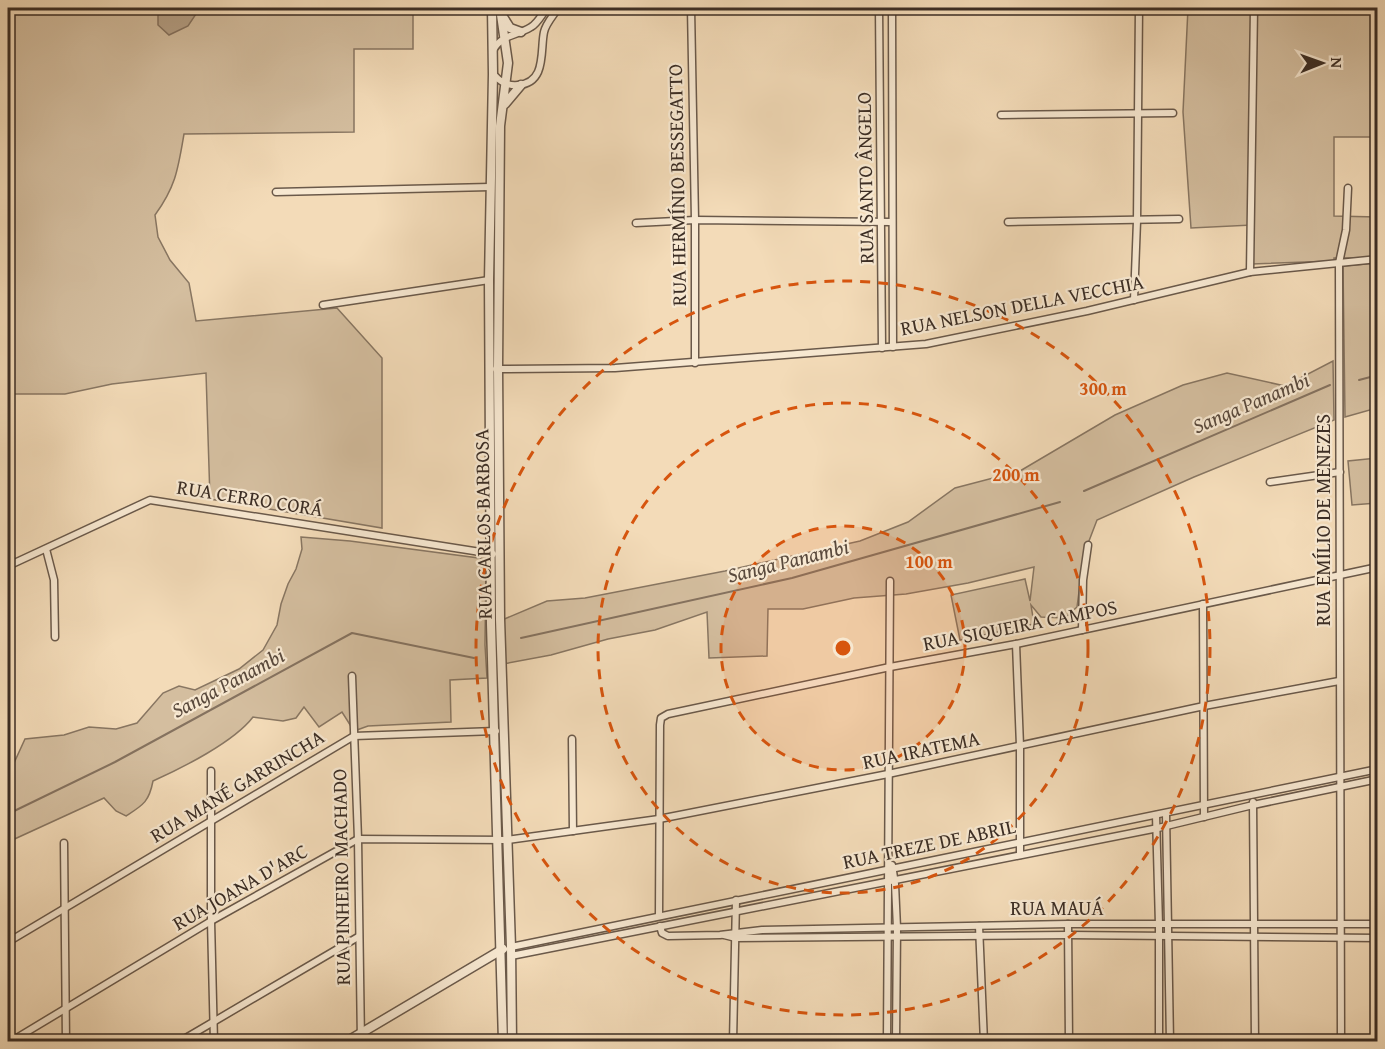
<svg xmlns="http://www.w3.org/2000/svg" width="1385" height="1049" viewBox="0 0 1385 1049" font-family="'Gentium Book Plus',serif">
  <rect width="100%" height="100%" fill="#f3dbb8"/>
  <filter id="stains"><feTurbulence type="fractalNoise" baseFrequency=".00333" numOctaves="4"/><feColorMatrix values="0 0 0 0 .2 0 0 0 0 .09 0 0 0 0 .02 0 0 0 .5 -.17"/></filter>
  <radialGradient id="worn" r=".72"><stop offset=".6" stop-color="#630" stop-opacity="0"/><stop offset="1" stop-color="#630" stop-opacity=".3"/></radialGradient>
  <!-- green -->
  <g fill="#d4be9f" stroke="#887662" stroke-width="1.5">
    <path d="M8 8H486L413 9V49H354V132L184 134C178 169 176 186 155 215L158 237 170 260 189 283 196 321 337 308 382 358V528L210 499 206 373 112 384 65 394H8Z"/>
    <path d="M1188 8H1377V137H1334V216L1377 217V258H1334V261L1252 264V225L1191 228 1183 112Z"/>
    <path d="M1377 263V408L1345 417 1343 266Z"/>
    <path d="M1333 361 1334 420 1194 477 1097 520 1084 554 1077 607 1065 618 1041 617 1031 605 1034 624 960 640 951 595 1025 579 1030 601 1034 567 968 583 906 594 854 598 803 609H768L767 656 709 658 707 612 655 630 608 639 551 655 503 664 502 620 547 601 585 598 725 571 860 541 908 522 955 488 1020 471 1115 415 1183 385 1227 373 1285 386Z"/>
    <path d="M1377 458V503L1352 505 1348 461Z"/>
    <path d="M301 537 350 541 486 559 485 645 487 678 450 680 451 722 368 726 354 731 342 712 319 727 304 707 296 718 283 721 253 717C234 742 182 768 153 781 149 802 143 805 126 816L116 811 104 798 8 842V776L25 739 64 735 89 727 116 729 137 723 163 693 179 686 195 690 239 669 263 650 277 625 281 604 288 584 296 569 302 549Z"/>
  </g>
  <!-- water -->
  <path fill="#b5a086" stroke="#85725f" stroke-width="1.5" d="M158 8H200L188 26 169 35 158 25Z"/>
  <g fill="none" stroke-linecap="round" stroke-linejoin="round">
    <!-- stream -->
    <g stroke="#85725f" stroke-width="2">
      <path d="M1359 380 1378 375"/>
      <path d="M1084 491 1330 385"/>
      <path d="M521 638 792 578 1060 502"/>
      <path d="M8 814 115 762 352 633 474 658"/>
    </g>
    <defs>
      <g id="minor">
        <path d="M691 8 695 220V363"/>
        <path d="M879 8 882 348"/>
        <path d="M892 8 893 347"/>
        <path d="M493 50C504 33 515 37 531 27 538 23 542 14 547 8"/>
        <path d="M493 74C500 82 507 86 518 85 547 83 540 50 544 32 546 23 554 15 558 8"/>
        <path d="M1001 115 1173 113"/>
        <path d="M276 192 490 187"/>
        <path d="M1008 222 1179 219"/>
        <path d="M636 223 695 220 892 222"/>
        <path d="M1250 272 1254 8"/>
        <path d="M1134 300 1137 221 1139 8"/>
        <path d="M323 305 489 280"/>
        <path d="M496 369 615 368 926 344 1087 311 1250 272 1378 259"/>
        <path d="M1270 482 1340 472"/>
        <path d="M46 549 54 580 55 637"/>
        <path d="M8 566 150 500 493 554"/>
        <path d="M1203 604 1204 817"/>
        <path d="M1082 630 1083 580 1088 545"/>
        <path d="M1016 644 1020 746V855"/>
        <path d="M352 676 358 839 361 1042"/>
        <path d="M572 739 573 831"/>
        <path d="M211 771V921L214 1042"/>
        <path d="M1253 802 1255 1042"/>
        <path d="M1166 814 1170 1042"/>
        <path d="M1156 815 1159 925V1042"/>
        <path d="M64 843 66 1042"/>
        <path d="M892 865 895 884 897 928 896 1042"/>
        <path d="M659 916 660 725 661 718 668 714 890 667 1016 644 1378 567"/>
        <path d="M1068 924 1069 1042"/>
        <path d="M660 926 662 933 668 936 720 935 762 930 1068 924H1378"/>
        <path d="M979 926 984 1042"/>
        <path d="M724 935 736 938 1068 935 1378 938"/>
        <path d="M8 942 354 736 496 731"/>
        <path d="M511 947 1378 769"/>
        <path d="M511 956 1158 828 1253 805 1378 779"/>
        <path d="M10 1042 211 921 358 839 507 840 659 819 888 774 1204 706 1339 681"/>
        <path d="M179 1042 358 937"/>
        <path d="M733 1042 736 900"/>
        <path d="M887 1042 890 581"/>
        <path d="M1341 1042 1339 263 1346 230 1348 188"/>
      </g>
      <g id="tertiary">
        <path d="M492 8 493 74 489 280 491 624 503 1042"/>
        <path d="M500 8 508 63 500 126 498 368 500 619 511 947 512 1042"/>
        <path d="M503 17 510 28 521 32"/>
        <path d="M505 104 521 85"/>
        <path d="M346 1042 503 949"/>
      </g>
    </defs>
    <!-- minor casing -->
    <use href="#minor" stroke="#6a594a" stroke-width="9"/>
    <!-- tertiary casing -->
    <use href="#tertiary" stroke="#6a594a" stroke-width="11"/>
    <!-- minor -->
    <use href="#minor" stroke="#f7e8d1" stroke-width="6"/>
    <!-- tertiary -->
    <use href="#tertiary" stroke="#f7e8d1" stroke-width="8"/>
  </g>
  <!-- distance rings -->
  <circle cx="843" cy="648" r="122" fill="#d7550e" fill-opacity=".12"/>
  <g fill="none" stroke="#d7550e" stroke-width="3" stroke-dasharray="10 8">
    <circle cx="843" cy="648" r="122"/>
    <circle cx="843" cy="648" r="245"/>
    <circle cx="843" cy="648" r="367"/>
  </g>
  <g text-anchor="middle" stroke-width="4.5" stroke-linejoin="round" paint-order="stroke">
    <!-- street labels -->
    <g font-size="20" fill="#3c2e25" stroke="#f7e8d1">
      <text transform="translate(865 178) rotate(-91)" y="7">RUA SANTO ÂNGELO</text>
      <text transform="translate(677 185) rotate(-91)" y="7">RUA HERMÍNIO BESSEGATTO</text>
      <text transform="translate(1022 305) rotate(-11)" y="7">RUA NELSON DELLA VECCHIA</text>
      <text transform="translate(250 498) rotate(9)" y="7">RUA CERRO CORÁ</text>
      <text transform="translate(1323 520) rotate(-90)" y="7">RUA EMÍLIO DE MENEZES</text>
      <text transform="translate(483 524) rotate(-91)" y="7">RUA CARLOS BARBOSA</text>
      <text transform="translate(1020 625) rotate(-11)" y="7">RUA SIQUEIRA CAMPOS</text>
      <text transform="translate(921 750) rotate(-12)" y="7">RUA IRATEMA</text>
      <text transform="translate(237 786) rotate(-31)" y="7">RUA MANÉ GARRINCHA</text>
      <text transform="translate(929 844) rotate(-12)" y="7">RUA TREZE DE ABRIL</text>
      <text transform="translate(341 877) rotate(-91)" y="7">RUA PINHEIRO MACHADO</text>
      <text transform="translate(240 887) rotate(-30)" y="7">RUA JOANA D'ARC</text>
      <text x="1057" y="915">RUA MAUÁ</text>
    </g>
    <!-- water labels -->
    <g font-size="21" font-style="italic" fill="#5a4a3d" stroke="#f7e8d1">
      <text transform="translate(1251 403) rotate(-23)" y="7">Sanga Panambi</text>
      <text transform="translate(788 561) rotate(-14)" y="7">Sanga Panambi</text>
      <text transform="translate(228 683) rotate(-28)" y="7">Sanga Panambi</text>
    </g>
  </g>
  <circle cx="843" cy="648" r="9" fill="#d7550e" stroke="#f7e8d1" stroke-width="3"/>
  <g font-size="18" text-anchor="middle" font-weight="bold" fill="#d7550e" stroke="#f7e8d1" stroke-width="4.5" stroke-linejoin="round" paint-order="stroke">
    <text x="1103" y="395">300 m</text>
    <text x="1016" y="481">200 m</text>
    <text x="929" y="568">100 m</text>
  </g>
  <!-- margin -->
  <rect width="1385" height="1049" fill="none" stroke="#f3dbb8" stroke-width="30"/>
  <rect x="9" y="9" width="1367" height="1031" fill="none" stroke="#3c2e25" stroke-width="3"/>
  <rect x="15" y="15" width="1355" height="1019" fill="none" stroke="#3c2e25" stroke-width="1.5"/>
  <!-- north arrow -->
  <g transform="translate(1322 63) rotate(89)" stroke="#f7e8d1" stroke-width="4.5" paint-order="stroke">
  <path d="M0-4.5L10 22L0 15L-10 22Z" fill="#3c2e25"/>
  <text y="-9" font-size="16" font-weight="bold" text-anchor="middle" fill="#3c2e25">N</text>
  </g>
  <rect width="100%" height="100%" filter="url(#stains)"/>
  <rect width="100%" height="100%" fill="url(#worn)"/>
</svg>
